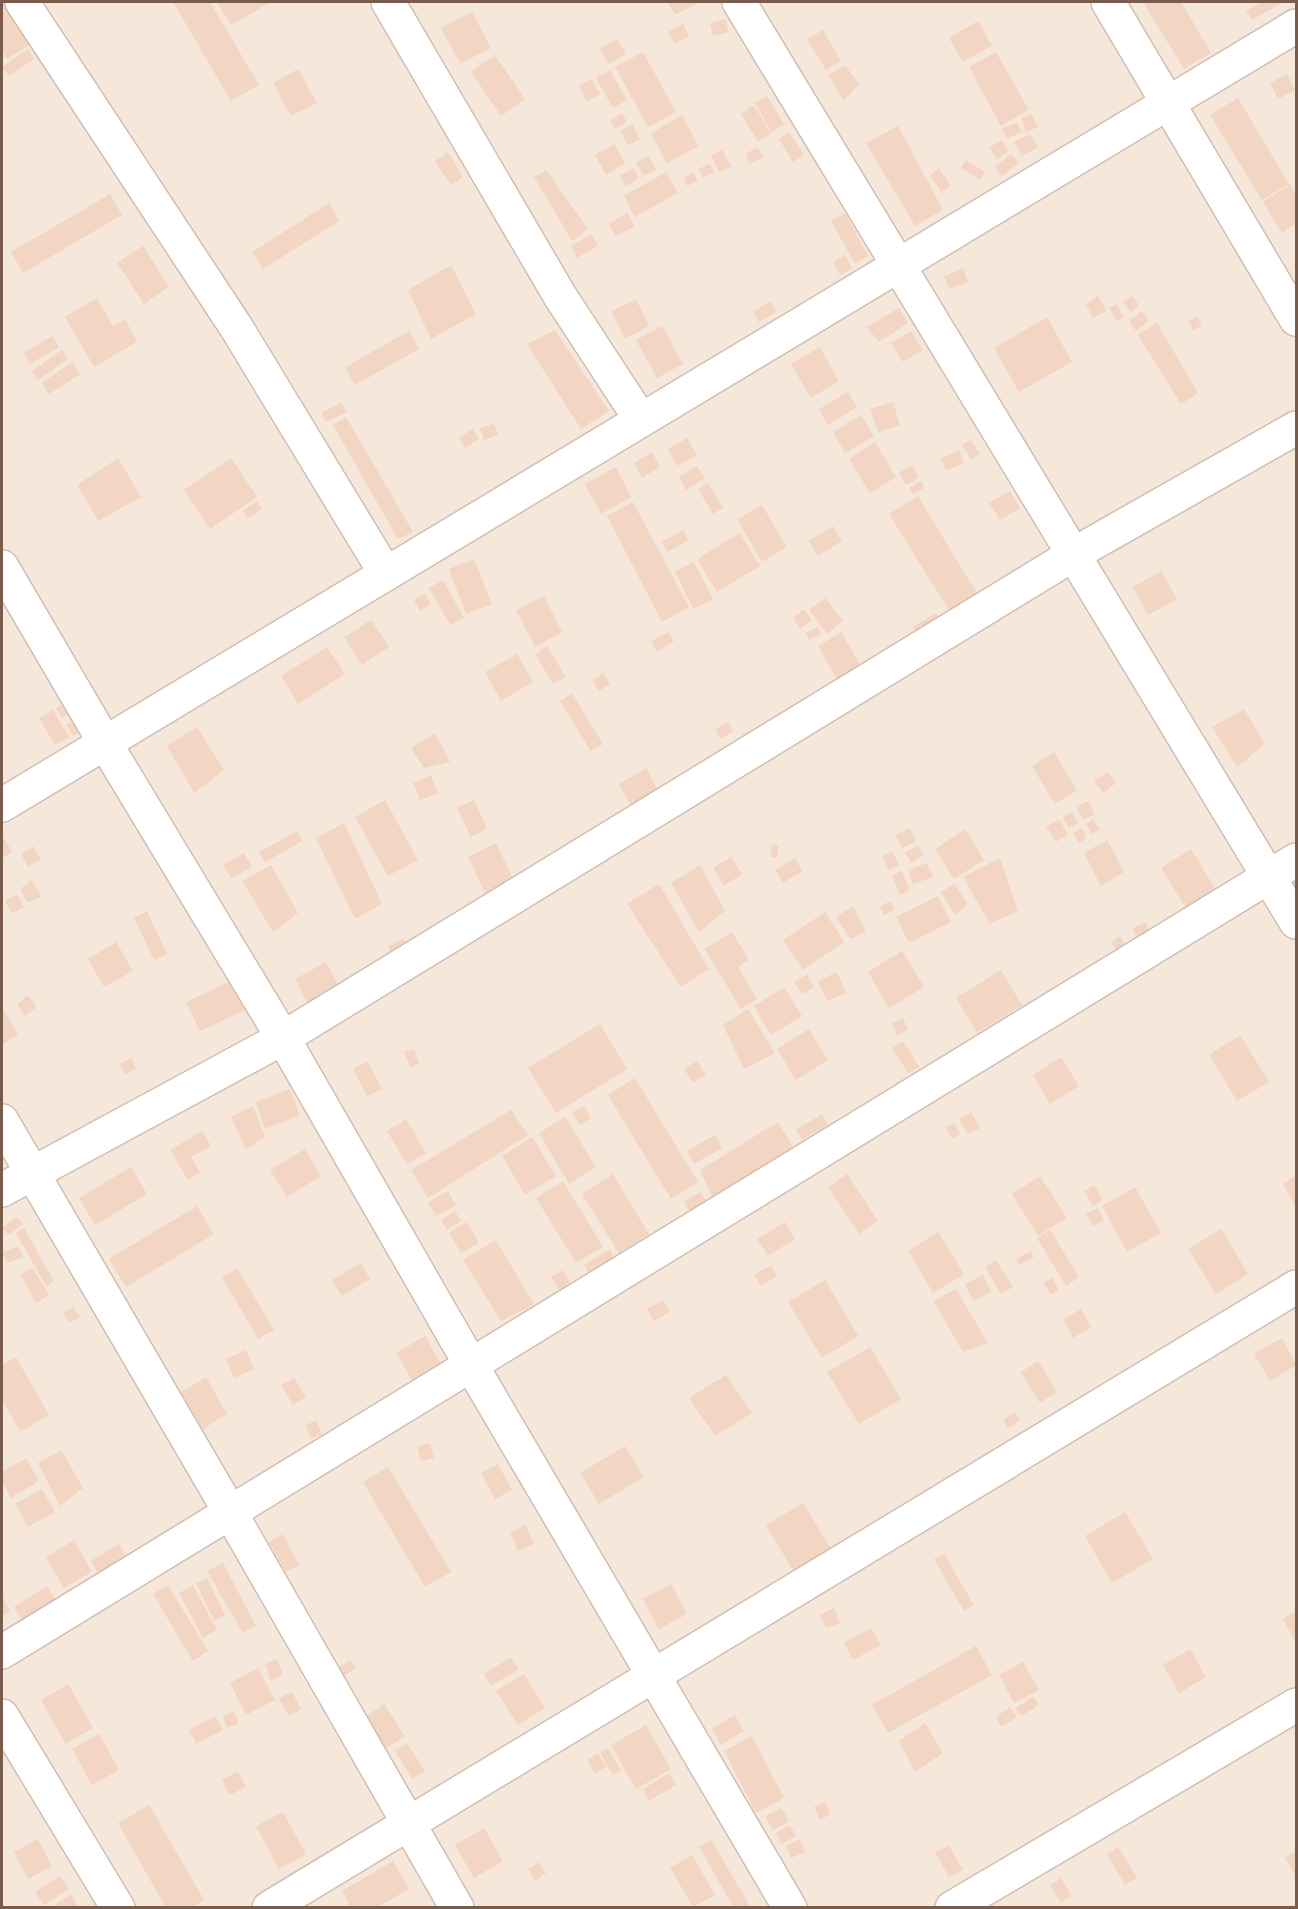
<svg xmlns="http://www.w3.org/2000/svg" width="1298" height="1909" viewBox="0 0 1298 1909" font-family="Ubuntu,sans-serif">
  <rect width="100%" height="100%" fill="#fdf6ec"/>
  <!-- residential -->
  <rect fill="#f5e8da" x="2" y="2" width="1294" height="1905"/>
  <!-- building -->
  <g fill="#f3d5c3">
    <path d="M2 2H5L32 43 7 59 2 51Z"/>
    <path d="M173 2H210L259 85 231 101Z"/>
    <path d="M217 2H271L231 25Z"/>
    <path d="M668 2H700L675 15Z"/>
    <path d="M1143 2H1181L1211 53 1184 69Z"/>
    <path d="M1262 2H1278L1280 4 1252 20 1246 11Z"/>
    <path d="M472 12 491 48 460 64 441 28Z"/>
    <path d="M725 19 729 32 713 36 710 23Z"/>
    <path d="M978 21 992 46 963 62 949 38Z"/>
    <path d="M683 24 689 36 674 44 668 32Z"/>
    <path d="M823 30 841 61 826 70 807 39Z"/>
    <path d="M617 39 626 54 609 64 600 48Z"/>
    <path d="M28 49 34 59 9 76 2 67Z"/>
    <path d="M643 52 676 112 648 127 615 67Z"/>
    <path d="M996 52 1029 110 1001 126 969 67Z"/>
    <path d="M495 55 525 99 501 116 471 72Z"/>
    <path d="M845 65 859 84 844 101 828 75Z"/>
    <path d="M298 69 317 103 291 116 273 83Z"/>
    <path d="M610 70 627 100 613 108 596 78Z"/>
    <path d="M1287 74 1295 90 1278 99 1270 83Z"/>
    <path d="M591 79 600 94 587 101 579 86Z"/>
    <path d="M767 96 784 124 771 132 755 103Z"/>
    <path d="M1238 98 1289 184 1262 200 1210 115Z"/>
    <path d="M754 105 771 134 758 142 741 114Z"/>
    <path d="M622 113 627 122 615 129 610 120Z"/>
    <path d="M1032 114 1038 127 1026 132 1021 118Z"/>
    <path d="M682 115 698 146 667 164 651 133Z"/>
    <path d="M1017 122 1022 132 1007 139 1002 129Z"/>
    <path d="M632 124 640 139 628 145 620 131Z"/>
    <path d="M898 126 943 210 915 226 866 143Z"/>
    <path d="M789 132 804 155 793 162 779 139Z"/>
    <path d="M1030 134 1038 147 1022 156 1014 142Z"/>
    <path d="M1001 140 1009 151 997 159 989 148Z"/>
    <path d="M614 144 625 163 606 175 595 155Z"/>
    <path d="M758 147 763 157 750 164 745 154Z"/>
    <path d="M722 150 731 166 720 173 711 156Z"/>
    <path d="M448 152 463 177 451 185 435 161Z"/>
    <path d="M1011 154 1019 163 1002 176 995 167Z"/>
    <path d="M648 156 656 169 644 176 636 162Z"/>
    <path d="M966 160 985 172 980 180 961 168Z"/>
    <path d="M709 163 714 172 703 178 698 170Z"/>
    <path d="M633 168 639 178 626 186 620 176Z"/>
    <path d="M939 168 951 186 941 192 930 175Z"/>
    <path d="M546 170 588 229 572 241 534 177Z"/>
    <path d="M666 172 678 193 635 217 624 196Z"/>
    <path d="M693 172 698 181 687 186 683 178Z"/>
    <path d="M1290 184 1296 195V224L1282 233 1263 202Z"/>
    <path d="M110 194 122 215 23 273 11 252Z"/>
    <path d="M329 203 339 221 263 269 252 252Z"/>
    <path d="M627 213 635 226 616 236 608 224Z"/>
    <path d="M845 213 868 256 855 264 831 221Z"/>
    <path d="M592 234 598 246 577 258 571 246Z"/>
    <path d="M143 246 169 287 144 304 117 263Z"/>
    <path d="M845 255 852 268 840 275 833 262Z"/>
    <path d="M451 265 476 314 431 339 408 290Z"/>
    <path d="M963 268 968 282 949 289 944 276Z"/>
    <path d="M1098 296 1107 311 1093 318 1086 304Z"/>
    <path d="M1132 296 1139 305 1131 312 1123 303Z"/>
    <path d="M97 298 113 326 125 319 137 342 94 367 65 317Z"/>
    <path d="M636 299 649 326 625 339 611 311Z"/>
    <path d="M770 301 776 312 759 322 753 312Z"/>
    <path d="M1116 304 1124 317 1117 321 1109 308Z"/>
    <path d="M899 308 908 323 879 342 867 327Z"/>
    <path d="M1142 311 1149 321 1136 331 1129 321Z"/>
    <path d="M1047 317 1072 362 1019 392 994 348Z"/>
    <path d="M1197 317 1202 326 1193 330 1188 321Z"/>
    <path d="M1157 323 1198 393 1181 404 1138 335Z"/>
    <path d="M662 326 683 364 657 378 636 340Z"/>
    <path d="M555 330 609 411 581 429 527 344Z"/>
    <path d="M409 331 419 349 355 385 345 367Z"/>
    <path d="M911 331 923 350 903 362 891 343Z"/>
    <path d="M52 336 59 347 30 364 24 353Z"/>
    <path d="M820 347 839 381 811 398 791 364Z"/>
    <path d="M62 350 68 359 38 380 32 371Z"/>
    <path d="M72 362 80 374 49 394 42 383Z"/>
    <path d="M848 392 857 407 828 425 819 409Z"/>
    <path d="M341 402 347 412 326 422 321 413Z"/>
    <path d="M893 402 900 425 878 432 870 409Z"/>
    <path d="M861 415 874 436 845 453 833 432Z"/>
    <path d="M346 417 413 532 398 539 333 425Z"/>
    <path d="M494 424 498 435 484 440 480 428Z"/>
    <path d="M473 429 479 439 465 448 459 437Z"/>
    <path d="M687 438 697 455 677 466 668 449Z"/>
    <path d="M971 440 980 454 971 459 962 445Z"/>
    <path d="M875 442 896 477 870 493 849 459Z"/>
    <path d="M959 450 964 463 946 471 941 458Z"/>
    <path d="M652 452 660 467 642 478 634 463Z"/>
    <path d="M118 458 141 497 98 521 77 485Z"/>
    <path d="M231 458 257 497 210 529 184 490Z"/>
    <path d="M912 465 919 478 906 485 899 473Z"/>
    <path d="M697 466 705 478 686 490 679 477Z"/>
    <path d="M616 467 631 497 601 514 585 484Z"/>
    <path d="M921 481 925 487 913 495 909 488Z"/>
    <path d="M708 483 723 508 713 514 698 489Z"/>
    <path d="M1010 491 1020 508 1000 520 989 503Z"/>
    <path d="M918 496 978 595 950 612 889 514Z"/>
    <path d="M257 501 262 509 248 518 243 510Z"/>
    <path d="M633 502 689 607 662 622 607 516Z"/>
    <path d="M762 505 787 547 762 562 737 519Z"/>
    <path d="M833 526 842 541 818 556 809 541Z"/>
    <path d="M683 530 688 540 668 552 662 542Z"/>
    <path d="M740 533 760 566 717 592 697 559Z"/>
    <path d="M474 559 492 604 466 614 449 569Z"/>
    <path d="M694 562 713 599 693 609 675 571Z"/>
    <path d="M1161 571 1177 599 1148 615 1133 587Z"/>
    <path d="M443 580 464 618 450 625 429 588Z"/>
    <path d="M425 593 431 604 420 611 414 600Z"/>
    <path d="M544 596 562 632 535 647 516 610Z"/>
    <path d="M825 598 843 621 827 634 809 610Z"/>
    <path d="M804 609 812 620 800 629 793 618Z"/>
    <path d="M936 613 944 624 920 639 913 627Z"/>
    <path d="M371 620 389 647 362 665 344 637Z"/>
    <path d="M818 626 822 634 809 640 806 633Z"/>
    <path d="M668 632 674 641 657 652 651 642Z"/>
    <path d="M841 632 865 673 842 687 818 646Z"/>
    <path d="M547 646 566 677 553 684 535 654Z"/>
    <path d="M327 647 345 674 298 704 281 676Z"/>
    <path d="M517 654 533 682 501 701 485 672Z"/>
    <path d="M603 673 610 684 599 691 592 680Z"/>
    <path d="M572 693 603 744 591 751 560 701Z"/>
    <path d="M69 700 75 711 62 718 56 708Z"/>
    <path d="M1244 709 1265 744 1237 767 1212 727Z"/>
    <path d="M53 710 69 737 55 745 39 718Z"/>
    <path d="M79 717 86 729 74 736 66 725Z"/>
    <path d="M728 722 733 731 721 739 715 730Z"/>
    <path d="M197 727 224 770 194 793 167 746Z"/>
    <path d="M435 733 450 762 424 768 411 748Z"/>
    <path d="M1054 752 1077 790 1055 804 1032 766Z"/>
    <path d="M646 768 663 800 636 815 619 784Z"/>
    <path d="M1108 772 1116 783 1103 793 1094 781Z"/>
    <path d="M431 775 438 793 420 800 413 783Z"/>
    <path d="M385 800 418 860 388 876 355 817Z"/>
    <path d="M474 800 487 829 471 837 457 808Z"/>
    <path d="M1089 801 1094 815 1083 820 1076 806Z"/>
    <path d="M1072 812 1078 823 1069 828 1063 818Z"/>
    <path d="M1059 819 1068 834 1056 842 1046 827Z"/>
    <path d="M1093 819 1100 830 1092 834 1086 824Z"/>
    <path d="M344 823 382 904 355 919 316 838Z"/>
    <path d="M910 828 916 841 902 848 895 835Z"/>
    <path d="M1082 828 1087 838 1079 843 1073 833Z"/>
    <path d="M965 829 984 860 954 879 935 849Z"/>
    <path d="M297 831 303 841 265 862 259 852Z"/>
    <path d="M5 839 12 852 2 858V841Z"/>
    <path d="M1107 840 1124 872 1101 886 1084 853Z"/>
    <path d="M496 843 514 881 486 895 468 857Z"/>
    <path d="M772 844 779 846 777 858 770 857Z"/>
    <path d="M918 845 923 855 911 863 905 853Z"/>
    <path d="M33 846 41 859 28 867 21 854Z"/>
    <path d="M1191 849 1217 892 1187 910 1161 868Z"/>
    <path d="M892 851 899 865 889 870 882 856Z"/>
    <path d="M244 853 252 867 231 878 223 865Z"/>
    <path d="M731 857 742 874 724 886 713 868Z"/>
    <path d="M795 858 802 871 783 883 775 870Z"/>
    <path d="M1000 858 1018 911 990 924 963 877Z"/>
    <path d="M927 863 933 877 913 884 908 870Z"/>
    <path d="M271 865 298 913 273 932 242 881Z"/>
    <path d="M700 865 725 911 699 932 671 883Z"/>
    <path d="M902 871 910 890 900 895 892 875Z"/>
    <path d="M32 880 42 897 27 902 20 889Z"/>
    <path d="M659 884 709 969 681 987 627 904Z"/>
    <path d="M954 884 968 904 955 915 941 892Z"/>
    <path d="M17 894 24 907 12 913 5 901Z"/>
    <path d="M938 896 951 922 909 943 896 917Z"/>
    <path d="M890 901 895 910 884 915 880 907Z"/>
    <path d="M853 906 866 932 850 939 836 917Z"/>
    <path d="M147 911 167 954 154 960 134 918Z"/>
    <path d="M825 912 844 942 803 970 783 940Z"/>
    <path d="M1146 922 1150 934 1137 940 1133 928Z"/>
    <path d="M732 932 749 960 738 967 757 999 741 1009 705 949Z"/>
    <path d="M1120 936 1126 945 1117 951 1111 942Z"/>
    <path d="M403 939 409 951 394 958 388 946Z"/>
    <path d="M116 942 133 971 104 987 88 959Z"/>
    <path d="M902 951 924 987 889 1008 868 972Z"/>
    <path d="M326 962 342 992 311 1009 295 979Z"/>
    <path d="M1001 970 1022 1005 977 1033 956 998Z"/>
    <path d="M837 972 846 993 827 1001 818 981Z"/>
    <path d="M807 974 814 987 802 994 794 982Z"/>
    <path d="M231 981 245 1010 200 1031 186 1002Z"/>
    <path d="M784 987 802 1016 771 1035 754 1006Z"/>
    <path d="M28 995 37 1007 25 1016 17 1004Z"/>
    <path d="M2 1007 18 1035 2 1045Z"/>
    <path d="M748 1009 775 1053 744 1069 723 1025Z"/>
    <path d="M903 1018 908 1030 897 1035 892 1023Z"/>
    <path d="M600 1024 627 1069 556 1113 528 1068Z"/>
    <path d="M809 1029 828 1060 796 1080 777 1049Z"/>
    <path d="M1240 1035 1269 1082 1237 1101 1209 1055Z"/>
    <path d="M903 1041 919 1067 908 1073 892 1048Z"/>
    <path d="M414 1049 419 1063 411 1067 404 1052Z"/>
    <path d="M1061 1057 1079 1086 1050 1104 1033 1075Z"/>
    <path d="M131 1058 136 1069 125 1074 119 1064Z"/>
    <path d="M367 1061 382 1089 367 1096 353 1069Z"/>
    <path d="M697 1061 706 1075 693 1083 684 1069Z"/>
    <path d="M635 1078 698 1182 671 1199 608 1095Z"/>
    <path d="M290 1089 300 1115 265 1129 256 1102Z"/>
    <path d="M253 1106 265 1137 246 1149 231 1117Z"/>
    <path d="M584 1106 591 1118 580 1125 572 1113Z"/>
    <path d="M511 1110 528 1135 428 1198 411 1170Z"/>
    <path d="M971 1112 980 1128 968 1134 959 1119Z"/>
    <path d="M822 1114 828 1125 802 1140 796 1130Z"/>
    <path d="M565 1117 596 1167 569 1184 539 1133Z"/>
    <path d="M406 1119 426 1153 407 1164 387 1131Z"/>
    <path d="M778 1122 795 1150 714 1200 700 1170Z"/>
    <path d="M954 1123 960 1134 952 1139 946 1127Z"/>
    <path d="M202 1131 211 1146 191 1157 200 1172 188 1180 170 1150Z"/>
    <path d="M715 1135 722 1148 694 1164 687 1151Z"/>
    <path d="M532 1137 556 1176 525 1195 502 1156Z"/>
    <path d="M305 1149 321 1176 287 1197 270 1170Z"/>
    <path d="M131 1167 147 1194 95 1225 79 1198Z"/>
    <path d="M613 1174 649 1234 619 1253 582 1194Z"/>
    <path d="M847 1174 878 1221 859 1234 828 1187Z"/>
    <path d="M1040 1176 1067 1218 1038 1236 1012 1194Z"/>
    <path d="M1296 1176V1207L1283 1184Z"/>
    <path d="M563 1181 603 1247 576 1263 536 1198Z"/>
    <path d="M1094 1185 1103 1200 1093 1206 1084 1191Z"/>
    <path d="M1135 1187 1161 1233 1127 1252 1102 1206Z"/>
    <path d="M448 1191 456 1206 436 1216 428 1202Z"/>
    <path d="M700 1192 706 1201 689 1211 684 1202Z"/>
    <path d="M197 1206 214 1234 126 1287 109 1259Z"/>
    <path d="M1098 1208 1104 1220 1093 1226 1086 1214Z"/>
    <path d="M455 1211 461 1221 447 1230 441 1220Z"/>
    <path d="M17 1217 23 1224 8 1235 2 1228Z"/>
    <path d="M467 1222 479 1243 461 1253 449 1233Z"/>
    <path d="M785 1222 795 1239 768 1256 757 1239Z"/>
    <path d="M24 1228 54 1281 46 1286 16 1233Z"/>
    <path d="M1221 1229 1248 1274 1216 1294 1188 1249Z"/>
    <path d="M1050 1230 1079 1277 1066 1286 1037 1238Z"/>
    <path d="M938 1232 964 1274 933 1293 908 1251Z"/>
    <path d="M496 1240 534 1304 501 1321 463 1260Z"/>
    <path d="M17 1246 24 1257 7 1263 2 1253Z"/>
    <path d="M610 1249 614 1258 589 1274 584 1265Z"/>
    <path d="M1031 1251 1034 1257 1019 1265 1016 1259Z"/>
    <path d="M996 1260 1013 1287 1001 1294 985 1267Z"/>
    <path d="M361 1263 370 1279 342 1296 332 1280Z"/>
    <path d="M771 1265 777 1276 761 1286 754 1275Z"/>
    <path d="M33 1268 49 1295 36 1303 20 1275Z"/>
    <path d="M237 1268 274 1330 258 1339 222 1277Z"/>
    <path d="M563 1270 570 1282 559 1290 551 1277Z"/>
    <path d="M983 1275 991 1292 973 1301 965 1284Z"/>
    <path d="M1052 1278 1059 1290 1051 1295 1043 1283Z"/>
    <path d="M825 1280 858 1336 822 1358 788 1302Z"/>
    <path d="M956 1289 988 1343 963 1352 933 1301Z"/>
    <path d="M663 1300 670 1312 654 1321 647 1309Z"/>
    <path d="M73 1307 80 1317 69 1323 63 1313Z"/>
    <path d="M1081 1309 1091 1327 1073 1338 1063 1320Z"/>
    <path d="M425 1336 441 1364 412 1380 396 1353Z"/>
    <path d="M1282 1338 1296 1365 1270 1381 1254 1354Z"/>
    <path d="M870 1347 901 1399 859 1424 827 1372Z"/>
    <path d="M246 1350 254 1369 234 1378 226 1359Z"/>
    <path d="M16 1357 49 1415 20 1432 2 1399V1365Z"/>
    <path d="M1038 1361 1057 1392 1040 1403 1021 1372Z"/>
    <path d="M726 1375 752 1413 715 1436 689 1398Z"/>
    <path d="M206 1377 227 1414 203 1429 181 1392Z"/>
    <path d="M294 1378 306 1397 293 1405 281 1385Z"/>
    <path d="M1015 1412 1020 1420 1008 1428 1003 1420Z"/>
    <path d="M316 1421 322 1434 311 1439 305 1425Z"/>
    <path d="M430 1443 434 1458 421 1461 417 1446Z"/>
    <path d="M625 1446 644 1477 599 1504 580 1473Z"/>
    <path d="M61 1450 83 1488 60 1506 38 1463Z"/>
    <path d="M26 1458 39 1481 11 1498 2 1481V1472Z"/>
    <path d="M498 1464 512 1490 495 1499 481 1473Z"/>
    <path d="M388 1467 451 1572 425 1587 363 1482Z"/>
    <path d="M42 1489 55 1512 28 1527 15 1504Z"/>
    <path d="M803 1503 831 1549 794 1572 766 1525Z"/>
    <path d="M1125 1512 1153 1559 1112 1583 1085 1536Z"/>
    <path d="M526 1525 534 1544 518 1551 510 1532Z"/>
    <path d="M283 1534 299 1565 286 1572 269 1542Z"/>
    <path d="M74 1540 92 1572 64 1588 46 1557Z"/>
    <path d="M119 1544 126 1557 98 1573 91 1561Z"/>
    <path d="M944 1554 974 1605 964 1611 934 1559Z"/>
    <path d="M223 1563 256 1626 243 1633 207 1571Z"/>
    <path d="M207 1578 225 1615 214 1621 196 1583Z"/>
    <path d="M671 1584 687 1614 659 1629 643 1599Z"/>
    <path d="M168 1585 208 1651 193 1661 153 1594Z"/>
    <path d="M193 1585 217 1630 203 1638 179 1593Z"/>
    <path d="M47 1586 56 1601 23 1622 14 1607Z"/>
    <path d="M2 1595 10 1611 2 1616Z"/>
    <path d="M834 1608 840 1623 826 1628 820 1615Z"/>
    <path d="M1296 1611V1643L1283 1619Z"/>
    <path d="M871 1628 881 1645 853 1660 844 1643Z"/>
    <path d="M976 1646 992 1675 888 1733 872 1705Z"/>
    <path d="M1190 1649 1206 1677 1179 1693 1163 1665Z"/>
    <path d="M511 1657 519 1669 491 1686 484 1674Z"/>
    <path d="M277 1659 283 1675 271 1681 265 1664Z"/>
    <path d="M350 1660 356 1668 344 1676 338 1668Z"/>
    <path d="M1023 1662 1039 1690 1014 1703 999 1675Z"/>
    <path d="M258 1668 275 1700 246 1715 230 1683Z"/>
    <path d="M524 1674 545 1708 518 1725 496 1691Z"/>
    <path d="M68 1684 93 1728 66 1744 41 1700Z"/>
    <path d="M292 1692 301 1709 289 1716 279 1698Z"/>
    <path d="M1033 1697 1039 1705 1021 1716 1015 1708Z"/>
    <path d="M384 1704 405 1736 383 1750 363 1718Z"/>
    <path d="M1010 1707 1017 1717 1001 1727 996 1717Z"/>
    <path d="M234 1712 239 1723 227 1728 223 1716Z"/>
    <path d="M735 1715 744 1731 721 1745 712 1728Z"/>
    <path d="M215 1716 223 1730 196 1744 189 1730Z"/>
    <path d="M925 1723 943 1753 915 1772 899 1741Z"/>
    <path d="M646 1725 671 1769 636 1789 611 1745Z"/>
    <path d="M99 1734 119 1770 92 1785 72 1749Z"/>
    <path d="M752 1736 784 1798 756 1813 724 1751Z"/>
    <path d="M407 1743 425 1771 412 1779 395 1751Z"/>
    <path d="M608 1748 621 1771 613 1775 600 1753Z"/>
    <path d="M598 1753 606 1767 595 1773 587 1760Z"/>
    <path d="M238 1771 246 1787 230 1795 222 1780Z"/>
    <path d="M669 1773 676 1785 649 1801 643 1789Z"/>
    <path d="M825 1802 831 1814 820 1820 814 1807Z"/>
    <path d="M149 1805 204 1900 191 1908H166L118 1823Z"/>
    <path d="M782 1808 789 1822 772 1830 765 1816Z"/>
    <path d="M283 1812 306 1854 279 1869 256 1826Z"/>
    <path d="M790 1825 796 1836 781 1844 776 1833Z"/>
    <path d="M484 1828 503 1861 474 1878 455 1845Z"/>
    <path d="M38 1839 52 1866 28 1879 14 1852Z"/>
    <path d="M800 1839 805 1852 791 1858 786 1846Z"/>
    <path d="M711 1840 750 1906 747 1908H734L699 1847Z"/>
    <path d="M949 1846 963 1870 949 1877 935 1852Z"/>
    <path d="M1118 1847 1137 1878 1125 1885 1107 1854Z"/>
    <path d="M1296 1851V1877L1285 1858Z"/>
    <path d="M692 1855 715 1895 693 1907 670 1868Z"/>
    <path d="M393 1861 409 1889 376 1908H351L342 1891Z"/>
    <path d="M539 1862 546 1873 535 1881 528 1869Z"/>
    <path d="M60 1876 69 1889 44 1905 35 1892Z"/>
    <path d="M1061 1878 1072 1896 1061 1903 1050 1885Z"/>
    <path d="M71 1894 79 1908H51Z"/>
  </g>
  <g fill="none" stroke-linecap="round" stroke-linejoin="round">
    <defs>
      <g id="minor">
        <path d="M22 2 236 327 386 574"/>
        <path d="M388 2 560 296 641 420"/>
        <path d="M739 2 1296 922"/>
        <path d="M1108 2 1296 319"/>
        <path d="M2 567 105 743 283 1038 471 1365 790 1908"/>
        <path d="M2 805 1296 26"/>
        <path d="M2 1121 230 1512 457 1908"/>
        <path d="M2 1190 283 1038 1074 554 1296 428"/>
        <path d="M2 1652 1296 860"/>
        <path d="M2 1716 118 1908"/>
        <path d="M269 1908 1296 1287"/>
        <path d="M952 1908 1296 1705"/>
      </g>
    </defs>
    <!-- minor casing -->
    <use href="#minor" stroke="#d1beb0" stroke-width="36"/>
    <!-- minor -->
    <use href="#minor" stroke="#fff" stroke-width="33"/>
  </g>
  <!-- border -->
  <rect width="1298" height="1909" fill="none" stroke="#7a5c4d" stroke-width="6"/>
</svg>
